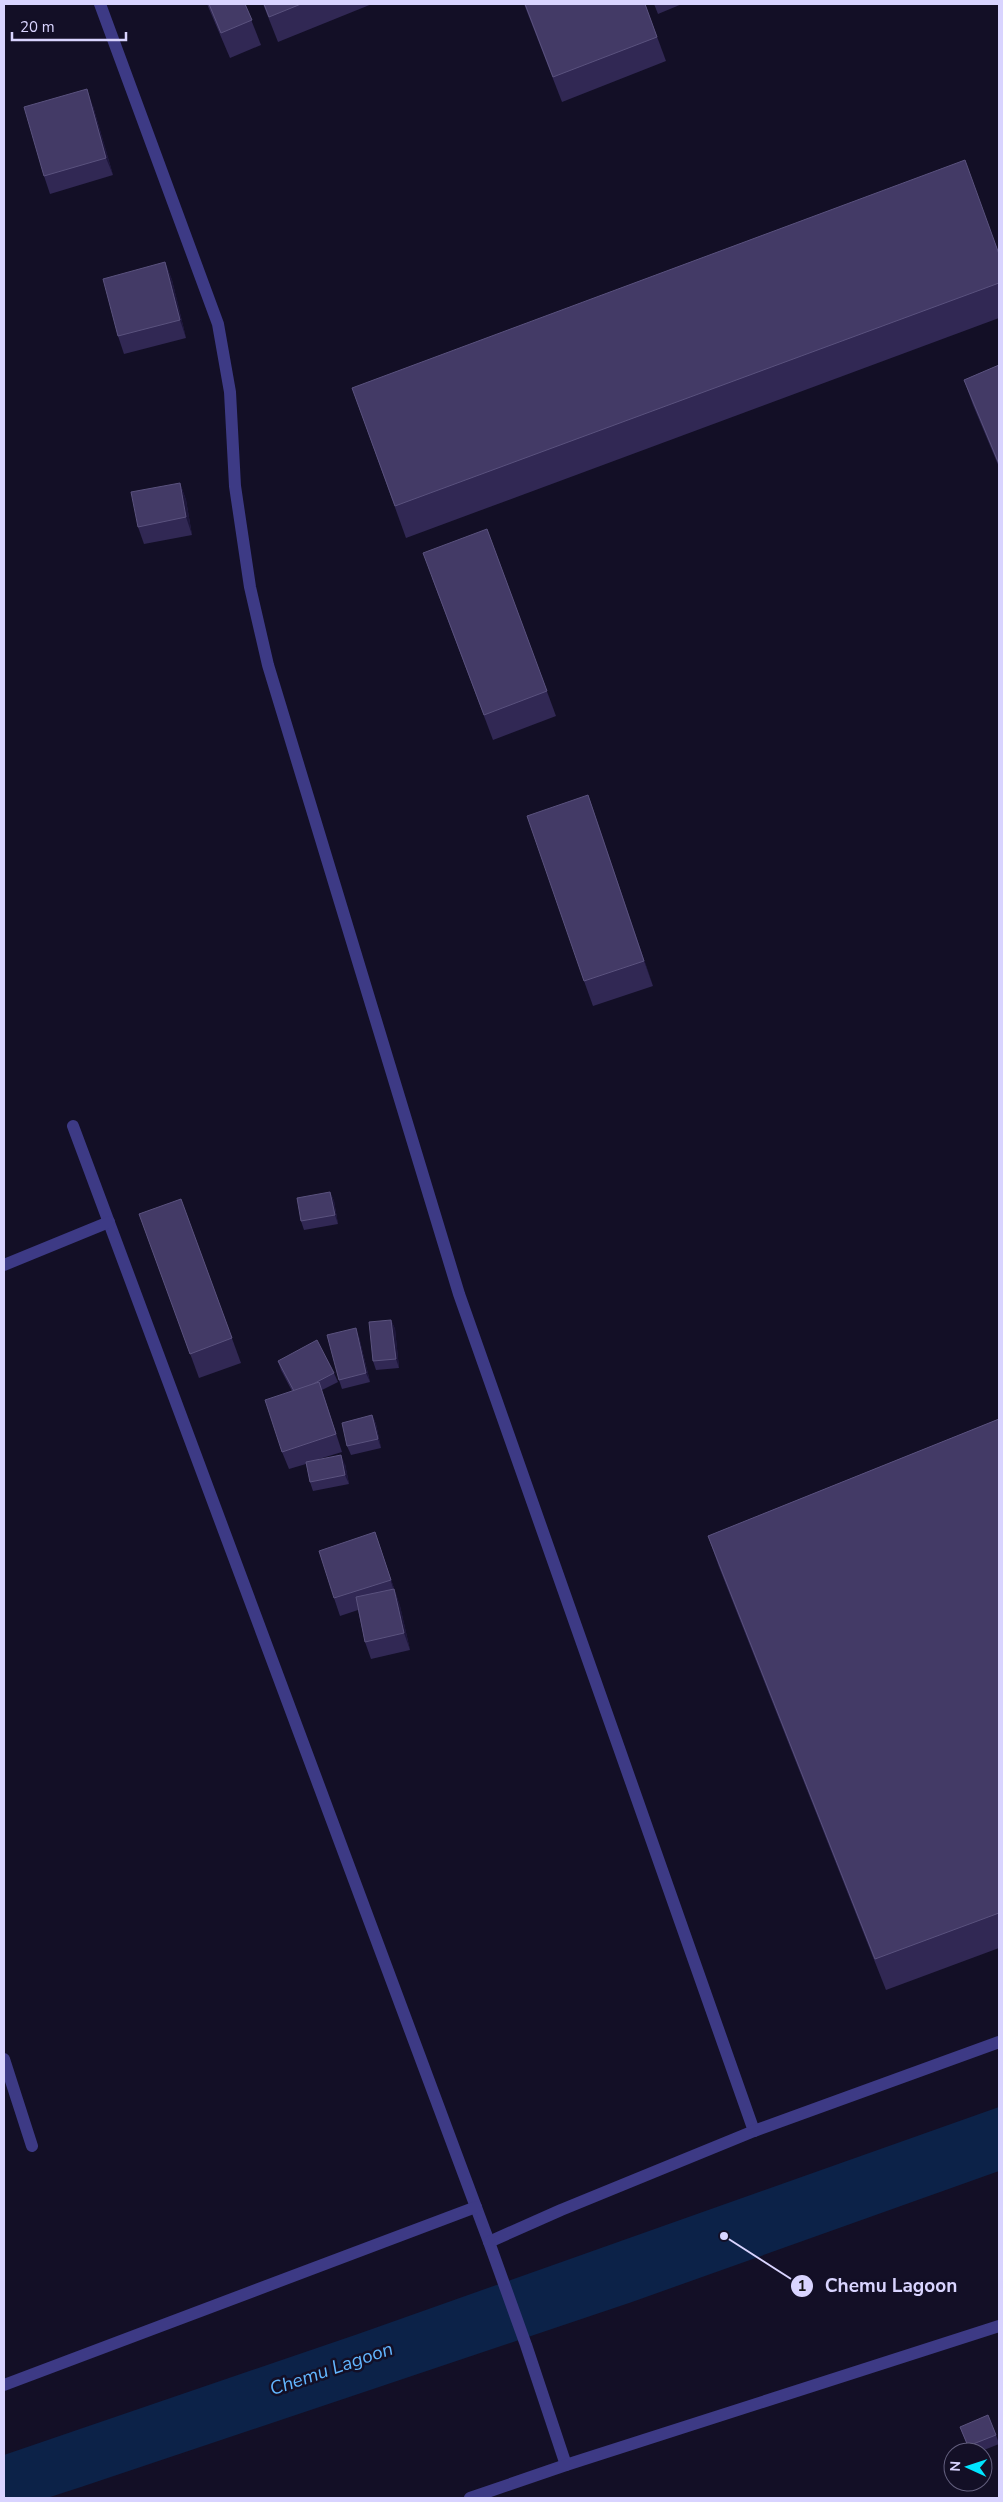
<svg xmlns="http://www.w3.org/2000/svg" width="1003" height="2502" viewBox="0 0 1003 2502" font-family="'Nunito Sans',sans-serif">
  <rect width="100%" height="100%" fill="#130f26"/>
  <!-- water -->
  <path fill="#0c2248" d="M999 2107V2171L632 2302 81 2487 47 2498H4V2455L358 2334Z"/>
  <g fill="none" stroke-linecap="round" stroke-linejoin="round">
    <!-- minor -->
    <g stroke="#3d3a85" stroke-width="12">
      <path d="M100 4 218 324 230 392 235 486 250 587 268 665 459 1294 754 2131"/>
      <path d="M73 1126 489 2242"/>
      <path d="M4 1265 109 1222"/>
      <path d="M4 2059 32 2146"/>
      <path d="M4 2385 476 2207"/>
      <path d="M566 2465 526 2345 489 2242 561 2210 754 2131 999 2042"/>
      <path d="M470 2498 566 2465 999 2326"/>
    </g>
  </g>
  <!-- wall -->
  <g fill="#312854">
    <path d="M207 4H245L261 45 230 58Z"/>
    <path d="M263 4H372L278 42Z"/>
    <path d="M524 4H645L666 61 562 102Z"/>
    <path d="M654 4H682L658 14Z"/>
    <path d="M93 106 113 175 50 194 44 176Z"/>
    <path d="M999 254V318L406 538 352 388Z"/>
    <path d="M165 262 172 280 186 338 124 354 118 336Z"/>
    <path d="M999 365V467L973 405 964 380Z"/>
    <path d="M180 483 186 500 192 535 144 544 138 527Z"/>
    <path d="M487 529 556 716 493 740 432 578Z"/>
    <path d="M588 795 653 986 593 1006 584 981Z"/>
    <path d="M330 1192 334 1201 338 1224 304 1230 301 1221Z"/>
    <path d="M181 1199 241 1363 199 1378 139 1214Z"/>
    <path d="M391 1320 395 1329 399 1368 376 1370 373 1361Z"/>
    <path d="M359 1337 370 1382 342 1389 339 1380Z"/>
    <path d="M278 1361 334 1373 338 1382 322 1390 342 1452 319 1459 345 1464 349 1484 313 1491 310 1482 306 1464 289 1469 282 1452 292 1391 281 1370Z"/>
    <path d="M372 1415 376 1424 381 1448 351 1455 347 1446Z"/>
    <path d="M999 1419V1948L886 1990 719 1567 708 1536Z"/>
    <path d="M375 1532 400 1606 410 1650 371 1659 365 1642 358 1610 340 1616 334 1598Z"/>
    <path d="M960 2427 996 2435 999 2444 979 2452H970Z"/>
  </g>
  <!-- shaded-wall -->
  <g fill="#1d163a">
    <path d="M87 89 93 106 113 175 106 158Z"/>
    <path d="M165 262 172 280 186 338 180 320Z"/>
    <path d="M180 483 186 500 192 535 186 517Z"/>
    <path d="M588 795 597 820 653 986 644 961Z"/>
    <path d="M330 1192 334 1201 338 1224 335 1215Z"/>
    <path d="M391 1320 395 1329 399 1368 396 1359Z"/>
    <path d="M356 1328 359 1337 370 1382 366 1373Z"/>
    <path d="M372 1415 376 1424 381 1448 378 1439Z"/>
    <path d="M341 1455 345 1464 349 1484 345 1475Z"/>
    <path d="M375 1532 400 1606 410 1650 404 1633 394 1591Z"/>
  </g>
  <!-- building -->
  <g fill="#433a66" stroke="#5a527e">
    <path d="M209 4H245L252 20 221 33Z"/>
    <path d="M264 4H301L269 17Z"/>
    <path d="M525 4H645L657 37 553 77Z"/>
    <path d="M87 89 106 158 44 176 24 107Z"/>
    <path d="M965 160 999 254V283L395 506 352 388Z"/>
    <path d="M165 262 180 320 118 336 103 279Z"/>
    <path d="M999 365V464L964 380Z"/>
    <path d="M180 483 186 517 138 527 131 492Z"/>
    <path d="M487 529 547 691 484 715 423 553Z"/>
    <path d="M588 795 644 961 584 981 527 816Z"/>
    <path d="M330 1192 335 1215 301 1221 297 1198Z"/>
    <path d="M181 1199 232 1338 190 1354 139 1214Z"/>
    <path d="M391 1320 396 1359 373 1361 369 1322Z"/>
    <path d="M356 1328 366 1373 339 1380 327 1335Z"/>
    <path d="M317 1340 334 1373 313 1384 294 1391 278 1361Z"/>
    <path d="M319 1382 336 1434 282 1452 265 1400Z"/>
    <path d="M372 1415 378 1439 347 1446 342 1423Z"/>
    <path d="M999 1419V1913L875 1959 708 1536Z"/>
    <path d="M341 1455 345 1475 310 1482 306 1462Z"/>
    <path d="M375 1532 391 1580 334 1598 319 1551Z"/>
    <path d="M394 1589 404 1633 365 1642 356 1597Z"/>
    <path d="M988 2415 996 2435 968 2446 960 2427Z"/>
  </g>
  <g text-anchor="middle" stroke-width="5" stroke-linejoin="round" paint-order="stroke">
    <!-- water labels -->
    <g font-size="19" font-style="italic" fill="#62b6ff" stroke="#130f26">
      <text transform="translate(331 2368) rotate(-19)" y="7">Chemu Lagoon</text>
    </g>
  </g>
  <!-- callouts -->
  <path fill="none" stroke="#d9d4ff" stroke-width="2" d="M724 2236L802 2286"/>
  <g fill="#d9d4ff" stroke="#130f26" stroke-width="2">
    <circle cx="724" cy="2236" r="5"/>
    <circle cx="802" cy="2286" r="12"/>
  </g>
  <g font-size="15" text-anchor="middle" font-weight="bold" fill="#111">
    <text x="802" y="2291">1</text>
  </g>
  <g font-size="19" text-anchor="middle" font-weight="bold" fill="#d9d4ff" stroke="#130f26" stroke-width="5" stroke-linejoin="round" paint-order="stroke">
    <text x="891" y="2292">Chemu Lagoon</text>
  </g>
  <!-- border -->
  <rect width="1003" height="2502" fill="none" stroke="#d9d4ff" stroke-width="10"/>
  <!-- north arrow -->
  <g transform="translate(968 2467) rotate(273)"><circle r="24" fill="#130f26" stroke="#625e7d"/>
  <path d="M0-4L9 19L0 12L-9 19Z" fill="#00e5ff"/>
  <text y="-8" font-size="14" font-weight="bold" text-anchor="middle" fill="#d9d4ff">N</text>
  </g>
  <!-- scale -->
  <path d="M12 32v8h114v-8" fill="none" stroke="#d9d4ff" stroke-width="2.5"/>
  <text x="20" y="32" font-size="15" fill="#d9d4ff" stroke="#130f26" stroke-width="4" paint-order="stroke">20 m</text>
</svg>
